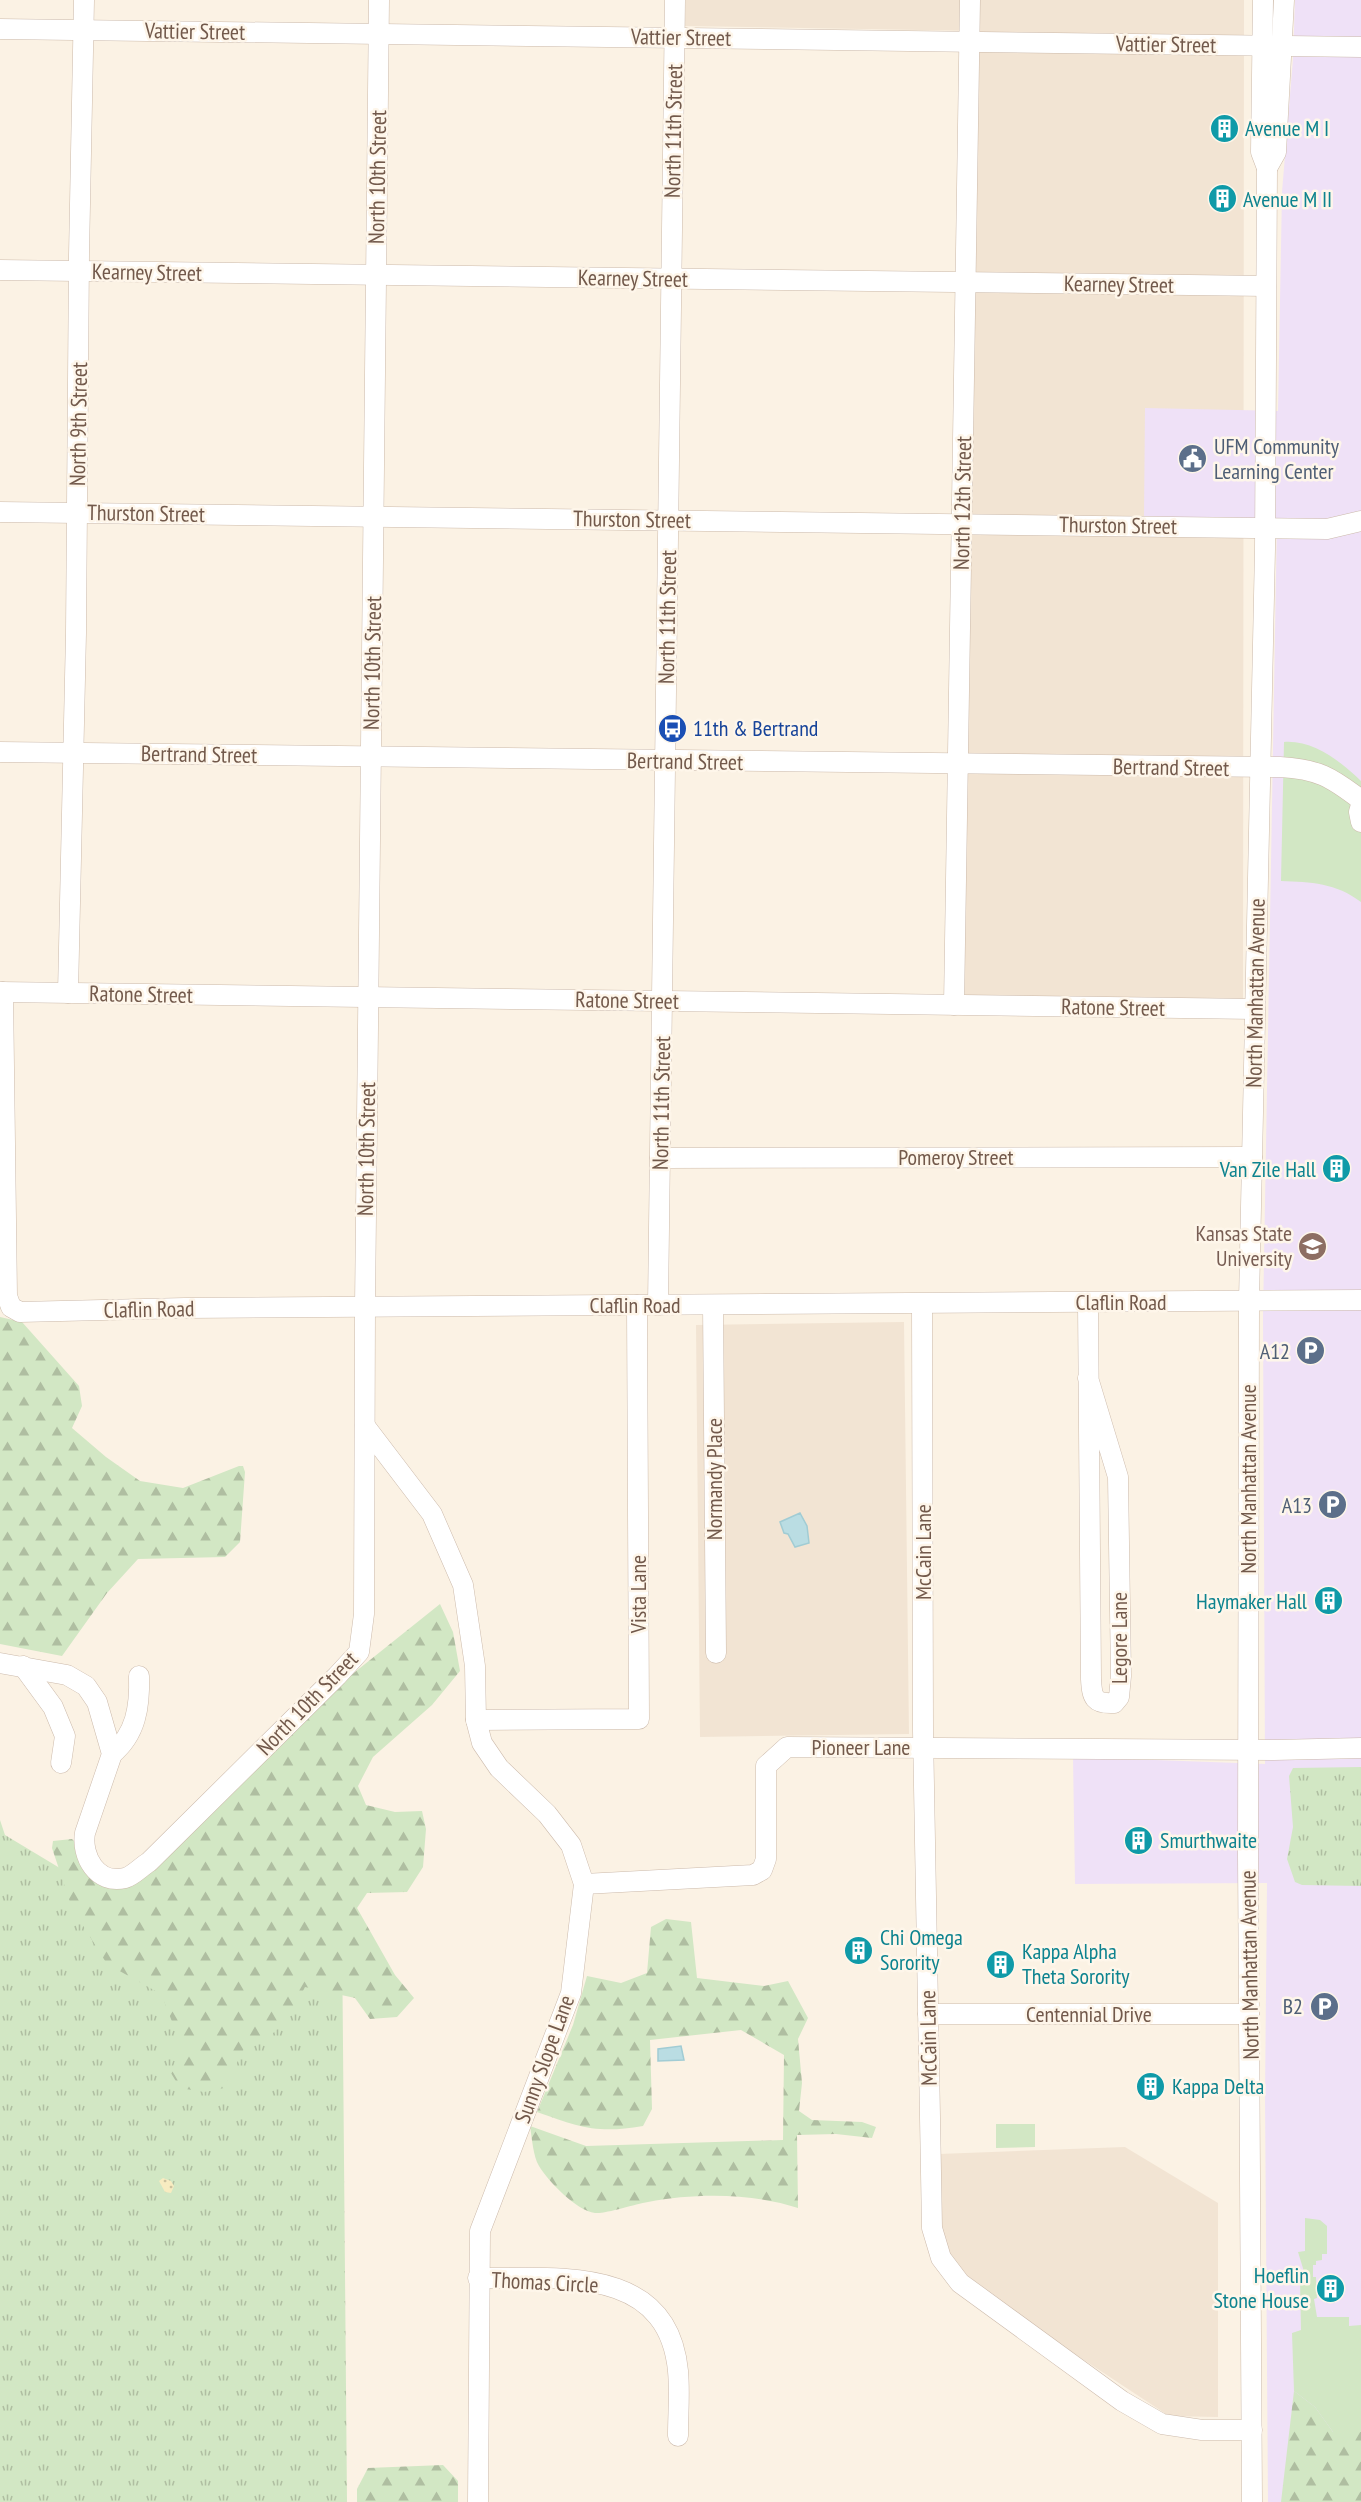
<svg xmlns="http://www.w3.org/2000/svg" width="1361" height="2502" viewBox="0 0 1361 2502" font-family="'PT Sans Narrow',sans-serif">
  <defs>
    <pattern id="grass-tufts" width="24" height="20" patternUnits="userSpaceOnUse" patternTransform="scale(1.5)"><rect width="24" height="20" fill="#d2e7c4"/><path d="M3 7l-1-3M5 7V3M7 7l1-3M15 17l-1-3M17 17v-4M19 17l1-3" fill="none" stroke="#afbea1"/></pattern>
    <pattern id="forest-firs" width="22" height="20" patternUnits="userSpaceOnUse" patternTransform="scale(1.5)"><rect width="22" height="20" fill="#d2e7c4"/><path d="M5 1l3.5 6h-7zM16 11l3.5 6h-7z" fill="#afbea1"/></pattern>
    <pattern id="sand-dots" width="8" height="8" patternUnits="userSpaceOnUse" patternTransform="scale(1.5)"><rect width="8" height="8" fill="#f8ecc1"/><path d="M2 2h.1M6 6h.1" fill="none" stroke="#cdc29f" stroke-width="1.8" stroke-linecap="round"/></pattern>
  </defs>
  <rect width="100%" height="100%" fill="#fbf2e4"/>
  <!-- residential -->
  <g fill="#f2e4d3">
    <path d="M686 0H1244L1243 1004 960 999 978 31 685 26Z"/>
    <path d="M904 1322 909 1734 700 1737 696 1325Z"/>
    <path d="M1125 2147 1218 2203V2417L1169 2416 1046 2335 952 2264 938 2217 939 2154Z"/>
  </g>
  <!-- education -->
  <path fill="#efe1f7" d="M1295 0H1361V2502H1268L1265 2098 1267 1883 1075 1884 1073 1757 1265 1764 1263 1317 1277 520 1144 518 1145 408 1278 411 1282 192 1293 59Z"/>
  <!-- grass -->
  <g fill="url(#grass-tufts)">
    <path d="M340 1702 347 2502H0V1820L5 1835 93 1888H141Z"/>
    <path d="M1361 1767V1886L1302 1885 1295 1882 1287 1859 1293 1827 1289 1776 1293 1768Z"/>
  </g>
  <!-- forest -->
  <g fill="url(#forest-firs)">
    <path d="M0 1317 22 1322 79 1386 82 1406 72 1428 106 1457 140 1481 183 1488 239 1466H243L245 1472 240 1542 225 1557 138 1559 107 1593 62 1656 0 1644Z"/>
    <path d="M440 1604 453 1632 460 1671 432 1705 373 1757 358 1786 366 1805 395 1812 422 1811 426 1829 423 1867 407 1892 367 1893 357 1908 395 1975 414 1998 397 2017 370 2019 355 1998 305 1987 292 2012 267 2040 245 2047 224 2088 204 2092 180 2088 171 2073 181 2044 161 1994 107 1964 72 1908 52 1848 53 1841 72 1839 114 1882 345 1680Z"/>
    <path d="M666 1919 691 1922 697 1978 764 1986 788 1981 808 2018 798 2039 802 2083 799 2111 812 2120 862 2122 876 2127 872 2138 836 2134 797 2135 798 2208C752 2193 696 2193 648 2202 635 2204 606 2214 595 2213 577 2211 548 2181 539 2166 533 2156 532 2138 530 2126L586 2146 783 2140 784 2055 741 2030 650 2040 652 2109 643 2126C597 2134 579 2127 537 2112L573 2025 587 1976 621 1983 647 1973 651 1927Z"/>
    <path d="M1294 2391 1315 2407 1333 2432H1361V2502H1281Z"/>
    <path d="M443 2465 458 2481V2502H357V2489L368 2468Z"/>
  </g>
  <!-- sand -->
  <path fill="url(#sand-dots)" d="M163 2178 171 2181 174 2186 171 2193 165 2192 159 2181Z"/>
  <!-- park -->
  <g fill="#d2e7c4">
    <path d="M1284 742C1314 740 1340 761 1361 781V902C1336 883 1311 882 1281 881Z"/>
    <path d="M996 2124H1035V2147L996 2148Z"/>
    <path d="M1305 2218 1320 2220 1327 2226V2254H1322V2260L1316 2261V2265H1313V2277H1316L1317 2298 1314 2299 1317 2317H1349V2326L1361 2325V2432H1333L1315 2407 1294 2391 1292 2333 1301 2330 1300 2279 1306 2278 1298 2252 1305 2251Z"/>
  </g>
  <!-- water -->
  <g fill="#badde3" stroke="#a1ccd4" stroke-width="1.5">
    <path d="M800 1513 807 1526 809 1543 795 1547 788 1534 784 1533 780 1522Z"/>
    <path d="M681 2046 684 2060 658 2061V2049Z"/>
  </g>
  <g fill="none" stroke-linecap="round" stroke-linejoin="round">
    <defs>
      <g id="minor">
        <path d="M0 29 1361 47"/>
        <path d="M1267 168 1276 152 1284 0"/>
        <path d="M0 270 1266 286"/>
        <path d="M0 512 1327 529 1361 521"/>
        <path d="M0 752 1280 767C1318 769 1331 777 1361 800"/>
        <path d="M1361 805 1359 812 1361 822"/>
        <path d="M0 992 1255 1009"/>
        <path d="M3 992 7 1296 11 1307 20 1312 185 1308 1361 1300"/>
        <path d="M68 993 76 633 79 255 84 0"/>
        <path d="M954 1005 970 0"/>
        <path d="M660 1158 1252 1157"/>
        <path d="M1088 1303 1091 1679C1092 1698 1094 1704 1114 1703L1119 1697 1121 1676 1118 1477 1088 1378"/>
        <path d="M922 1304 923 1731 932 2228 941 2258 960 2283 1122 2401 1162 2424 1202 2430H1252"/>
        <path d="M658 1305 675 0"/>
        <path d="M713 1305 716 1653"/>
        <path d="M365 1426 432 1514 463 1585 475 1666 476 1720 482 1743 499 1768 547 1814 571 1845 584 1884 571 1993 480 2231 478 2502"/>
        <path d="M0 1663 67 1675 86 1686 97 1702 112 1754 85 1833C81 1856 97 1885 125 1878 133 1876 142 1866 149 1862L337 1676 359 1652 364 1614 365 1307 379 0"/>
        <path d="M23 1666 53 1707 65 1736 61 1763"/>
        <path d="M476 1720 639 1719 637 1305"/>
        <path d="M112 1754C136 1734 140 1707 139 1676"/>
        <path d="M584 1884 753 1875 762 1870 766 1859V1766L787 1747 1274 1750 1361 1748"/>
        <path d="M928 2014H1249"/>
        <path d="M478 2278C557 2279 668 2264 678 2371 680 2392 678 2414 678 2436"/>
        <path d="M1252 2502 1248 1855 1249 1301 1265 549 1267 168 1261 152 1263 0"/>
      </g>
    </defs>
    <!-- minor casing -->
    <use href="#minor" stroke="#ccbaab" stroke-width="21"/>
    <!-- minor -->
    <use href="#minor" stroke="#fff" stroke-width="20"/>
  </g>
  <!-- icons -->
  <defs>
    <symbol id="building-disc" viewBox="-11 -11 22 22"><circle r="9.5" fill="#0f9aa8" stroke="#fef6ea"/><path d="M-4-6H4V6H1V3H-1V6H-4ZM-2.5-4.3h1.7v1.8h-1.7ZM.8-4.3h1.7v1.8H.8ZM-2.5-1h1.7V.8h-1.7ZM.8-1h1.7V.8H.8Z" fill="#fff"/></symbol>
    <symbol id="civic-disc" viewBox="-11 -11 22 22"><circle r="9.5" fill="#5c6f8a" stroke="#fef6ea"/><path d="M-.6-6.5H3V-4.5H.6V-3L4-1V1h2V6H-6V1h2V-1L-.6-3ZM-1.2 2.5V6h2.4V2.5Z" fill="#fff"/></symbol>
    <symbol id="bus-disc" viewBox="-11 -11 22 22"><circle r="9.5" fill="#1a4fb4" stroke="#fef6ea"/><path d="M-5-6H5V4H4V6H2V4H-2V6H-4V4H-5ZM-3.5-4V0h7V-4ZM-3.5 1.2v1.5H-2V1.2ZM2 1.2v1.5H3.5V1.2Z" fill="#fff"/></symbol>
    <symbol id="university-disc" viewBox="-11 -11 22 22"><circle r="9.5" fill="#8d6e63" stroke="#fef6ea"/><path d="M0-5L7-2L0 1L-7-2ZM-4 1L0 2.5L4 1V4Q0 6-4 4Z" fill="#fff"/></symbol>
    <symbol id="parking-disc" viewBox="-11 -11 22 22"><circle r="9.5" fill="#5c6f8a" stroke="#fef6ea"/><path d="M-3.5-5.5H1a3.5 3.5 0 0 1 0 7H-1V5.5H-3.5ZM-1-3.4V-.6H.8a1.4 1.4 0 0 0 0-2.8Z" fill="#fff"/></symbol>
  </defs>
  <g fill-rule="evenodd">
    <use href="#building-disc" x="1208" y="112" width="33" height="33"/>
    <use href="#building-disc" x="1206" y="182" width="33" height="33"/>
    <use href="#civic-disc" x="1176" y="442" width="33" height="33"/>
    <use href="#bus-disc" x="656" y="712" width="33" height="33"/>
    <use href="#building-disc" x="1320" y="1152" width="33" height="33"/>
    <use href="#university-disc" x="1296" y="1230" width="33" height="33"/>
    <use href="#parking-disc" x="1294" y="1334" width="33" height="33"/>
    <use href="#parking-disc" x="1316" y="1488" width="33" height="33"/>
    <use href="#building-disc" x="1312" y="1584" width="33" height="33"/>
    <use href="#building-disc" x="1122" y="1824" width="33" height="33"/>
    <use href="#building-disc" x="842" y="1934" width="33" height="33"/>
    <use href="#building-disc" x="984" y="1948" width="33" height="33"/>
    <use href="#parking-disc" x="1308" y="1990" width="33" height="33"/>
    <use href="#building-disc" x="1134" y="2070" width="33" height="33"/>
    <use href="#building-disc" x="1314" y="2272" width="33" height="33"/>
  </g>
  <g text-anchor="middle" stroke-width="5" stroke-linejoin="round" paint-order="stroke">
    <!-- street labels -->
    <g font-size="22" fill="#72594b" stroke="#fef6ea">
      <text transform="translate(195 31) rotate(1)" y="8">Vattier Street</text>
      <text transform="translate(681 37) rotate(1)" y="8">Vattier Street</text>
      <text transform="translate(1166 44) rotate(1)" y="8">Vattier Street</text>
      <text transform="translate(673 131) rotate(-89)" y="8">North 11th Street</text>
      <text transform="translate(377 177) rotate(-89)" y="8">North 10th Street</text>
      <text transform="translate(147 272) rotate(1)" y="8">Kearney Street</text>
      <text transform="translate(633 278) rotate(1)" y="8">Kearney Street</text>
      <text transform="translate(1119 284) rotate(1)" y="8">Kearney Street</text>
      <text transform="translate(78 424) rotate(-89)" y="8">North 9th Street</text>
      <text transform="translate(962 503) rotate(-89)" y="8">North 12th Street</text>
      <text transform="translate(146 513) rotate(1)" y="8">Thurston Street</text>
      <text transform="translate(632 519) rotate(1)" y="8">Thurston Street</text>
      <text transform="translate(1118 525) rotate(1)" y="8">Thurston Street</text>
      <text transform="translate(667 617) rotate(-89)" y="8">North 11th Street</text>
      <text transform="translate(372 663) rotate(-89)" y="8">North 10th Street</text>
      <text transform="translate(199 754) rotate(1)" y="8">Bertrand Street</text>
      <text transform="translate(685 761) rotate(1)" y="8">Bertrand Street</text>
      <text transform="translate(1171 767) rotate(1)" y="8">Bertrand Street</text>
      <text transform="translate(1255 993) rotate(-89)" y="8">North Manhattan Avenue</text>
      <text transform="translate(141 994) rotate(1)" y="8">Ratone Street</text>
      <text transform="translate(627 1000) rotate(1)" y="8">Ratone Street</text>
      <text transform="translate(1113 1007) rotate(1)" y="8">Ratone Street</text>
      <text transform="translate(661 1103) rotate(-89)" y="8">North 11th Street</text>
      <text transform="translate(366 1149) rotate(-89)" y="8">North 10th Street</text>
      <text x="956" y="1165">Pomeroy Street</text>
      <text x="1121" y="1310">Claflin Road</text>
      <text x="635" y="1313">Claflin Road</text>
      <text transform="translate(149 1309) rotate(-1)" y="8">Claflin Road</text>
      <text transform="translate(714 1479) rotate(-90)" y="8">Normandy Place</text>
      <text transform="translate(1248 1479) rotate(-90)" y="8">North Manhattan Avenue</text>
      <text transform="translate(923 1552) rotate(-90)" y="8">McCain Lane</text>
      <text transform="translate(638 1594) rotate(-90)" y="8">Vista Lane</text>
      <text transform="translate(1119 1638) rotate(-90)" y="8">Legore Lane</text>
      <text transform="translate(307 1703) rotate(-46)" y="8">North 10th Street</text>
      <text x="861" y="1755">Pioneer Lane</text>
      <text transform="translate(1249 1965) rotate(-91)" y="8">North Manhattan Avenue</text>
      <text x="1089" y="2022">Centennial Drive</text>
      <text transform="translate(928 2038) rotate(-91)" y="8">McCain Lane</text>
      <text transform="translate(544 2059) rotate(-70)" y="8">Sunny Slope Lane</text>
      <text transform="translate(545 2282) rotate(3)" y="8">Thomas Circle</text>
    </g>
    <!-- culture labels -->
    <g font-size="22" fill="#0d838f" stroke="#fef6ea" text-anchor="start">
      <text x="1245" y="136">Avenue M I</text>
      <text x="1243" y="207">Avenue M II</text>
      <text x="1316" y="1177" text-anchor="end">Van Zile Hall</text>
      <text x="1307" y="1609" text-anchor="end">Haymaker Hall</text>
      <text x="1160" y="1848">Smurthwaite</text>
      <text x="880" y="1945">Chi Omega<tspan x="880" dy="25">Sorority</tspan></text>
      <text x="1022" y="1959">Kappa Alpha<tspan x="1022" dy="25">Theta Sorority</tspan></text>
      <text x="1172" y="2094">Kappa Delta</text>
      <text x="1309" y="2283" text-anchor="end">Hoeflin<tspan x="1309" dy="25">Stone House</tspan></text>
    </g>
    <!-- service labels -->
    <g font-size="22" fill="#4e5e75" stroke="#fef6ea" text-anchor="end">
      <text x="1214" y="454" text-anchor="start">UFM Community<tspan x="1214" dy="25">Learning Center</tspan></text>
      <text x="1290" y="1359">A12</text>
      <text x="1312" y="1513">A13</text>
      <text x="1303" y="2014">B2</text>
    </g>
    <!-- transit labels -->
    <g font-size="22" fill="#164399" stroke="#fef6ea" text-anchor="start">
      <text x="693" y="736">11th &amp; Bertrand</text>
    </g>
    <!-- education labels -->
    <g font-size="22" fill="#785e54" stroke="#fef6ea" text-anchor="end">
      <text x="1292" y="1241">Kansas State<tspan x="1292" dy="25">University</tspan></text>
    </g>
  </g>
</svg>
